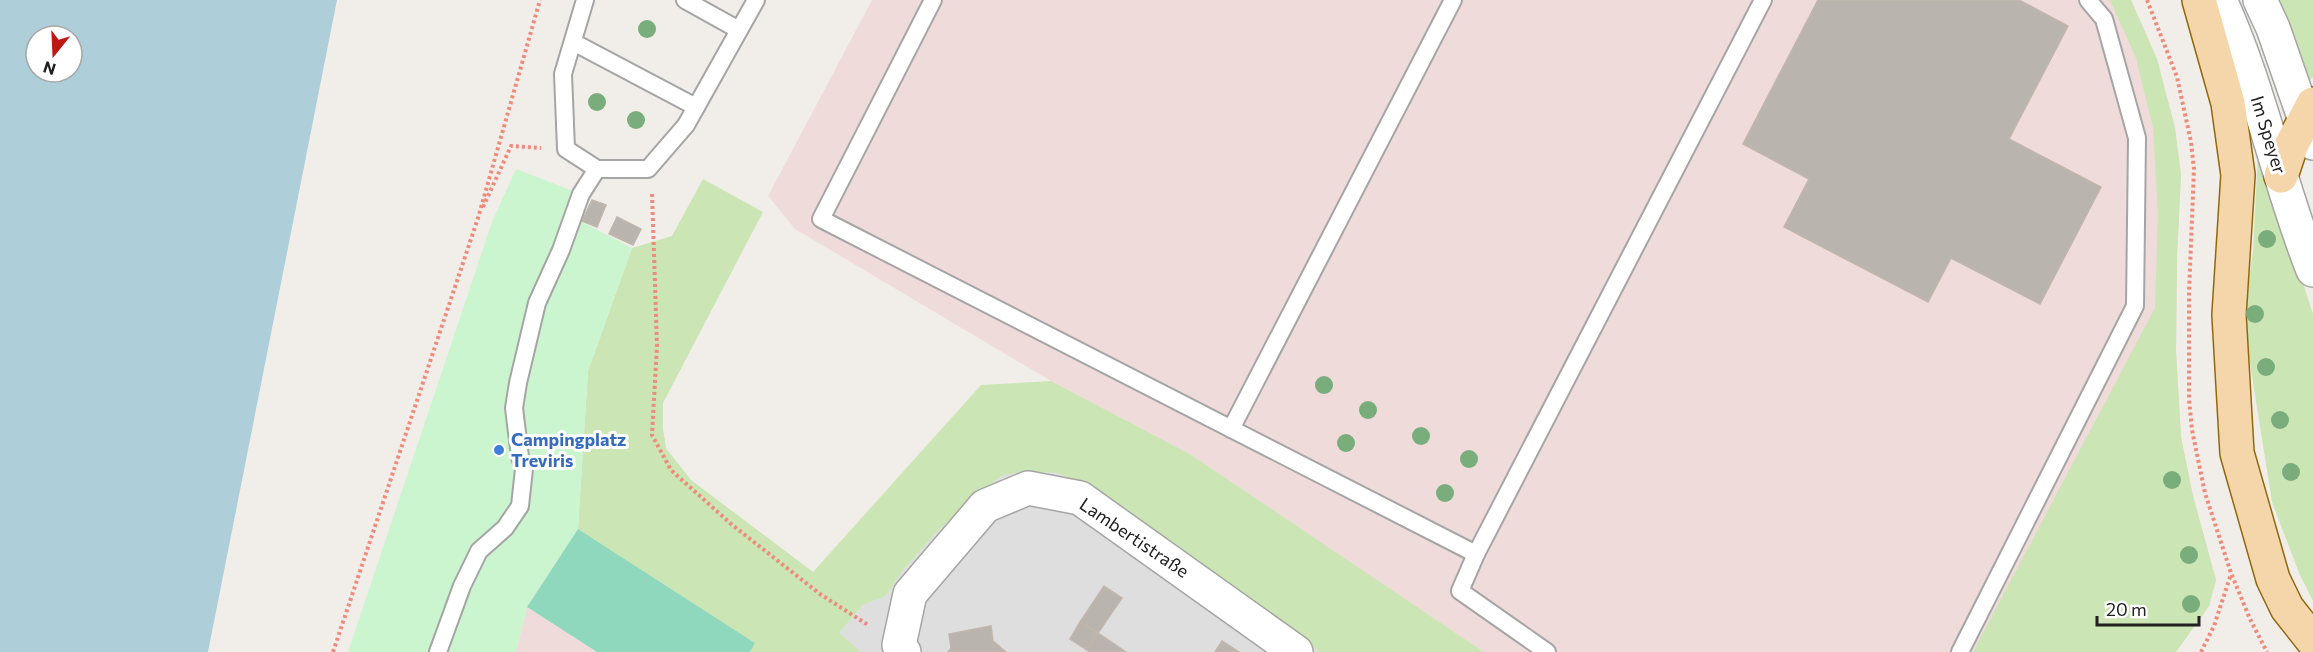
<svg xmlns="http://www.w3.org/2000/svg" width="2313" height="652" viewBox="0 0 2313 652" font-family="Commissioner,sans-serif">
  <rect width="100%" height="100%" fill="#f1eee9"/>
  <!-- residential -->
  <path fill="#dfdede" d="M1026 471 1057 473 1091 486 1320 652H861L838 634 863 605 886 596 902 572 932 537 972 498 1002 476Z"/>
  <!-- commercial -->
  <g fill="#efdbda">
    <path d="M872 0H2131L2157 59 2175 128 2181 175 2177 257 2176 351 2181 437 2193 496 2216 580 2209 606 2176 652H1484L1190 454 1051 381 795 229 768 196Z"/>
    <path d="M527 607 597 652H516Z"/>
  </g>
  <!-- grass -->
  <g fill="#cbe5b4">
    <path d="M2110 0H2131L2157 59 2175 128 2181 175 2177 257 2176 351 2181 437 2193 496 2216 580 2209 606 2176 652H1973L2155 308 2158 215 2153 128 2136 58Z"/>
    <path d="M2269 0H2313V77L2306 84Z"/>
    <path d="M2258 153 2269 177 2313 314V601L2299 573 2272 502 2248 351 2246 302 2253 251Z"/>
    <path d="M703 179 763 212 663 403V429L666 448 691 480 813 572 981 385 1051 381 1190 454 1484 652H1320L1091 486 1057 473 1026 471 1002 476 972 498 932 537 902 572 886 596 863 605 839 633 861 652H750L755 643 578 529 588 371 632 248 672 236Z"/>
  </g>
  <!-- park -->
  <path fill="#cbf5cf" d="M516 169 581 194 580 221 632 248 588 371 578 529 527 607 516 652H348L492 222Z"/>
  <!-- pitch -->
  <path fill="#8fd8bd" d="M578 529 755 643 750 652H597L527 607Z"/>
  <!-- water -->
  <path fill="#aecfda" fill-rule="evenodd" d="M0 0H337L208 652H0ZM36 36H72V72H36Z"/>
  <!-- building -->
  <g fill="#bab4ae" stroke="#c1b6ac" stroke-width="1.5">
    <path d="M1818 0H2019L2068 26 2009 139 2101 187 2040 304 1951 258 1928 302 1784 227 1809 179 1743 144Z"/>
    <path d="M592 200 606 205 597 227 582 221Z"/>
    <path d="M617 217 641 229 633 245 609 234Z"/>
    <path d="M1104 586 1122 598 1098 633 1080 622Z"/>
    <path d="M1080 622 1098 633 1087 650 1070 639Z"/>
    <path d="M991 626 993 641 1006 652H948L951 648 949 634Z"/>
    <path d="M1098 633 1126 652H1090L1087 650Z"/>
    <path d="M1222 641 1239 652H1215Z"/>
  </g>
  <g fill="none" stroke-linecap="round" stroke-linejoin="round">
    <defs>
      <g id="service">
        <path d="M585 0 563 74 566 149 597 169H648L686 125 756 0"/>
        <path d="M685 0 739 30"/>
        <path d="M933 0 821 219 1476 554 1460 591 1547 652"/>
        <path d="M573 42 696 107"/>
        <path d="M1231 429 1453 0"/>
        <path d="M1476 554 1763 0"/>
        <path d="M438 652 462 586 479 551 505 528 520 506 524 469 520 457 514 408 518 383 537 303 561 250 581 194 597 169"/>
        <path d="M1960 652 2135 306 2137 138 2104 19 2088 0"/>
      </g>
      <path id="minor" d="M904 652 899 645 910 594 985 506 1028 488 1080 498 1296 652"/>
      <g id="tertiary">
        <path d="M2220 0C2260 87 2278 182 2313 270"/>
        <path d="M2260 0 2273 28 2313 143"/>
      </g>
      <g id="primary">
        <path d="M2199 0 2228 103 2238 175 2229 315 2237 453 2273 579 2287 608 2313 641"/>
        <path d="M2281 176 2291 146 2313 104"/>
      </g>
    </defs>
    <!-- service casing -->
    <use href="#service" stroke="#a5a5a5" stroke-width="20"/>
    <!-- minor casing -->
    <use href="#minor" stroke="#a5a5a5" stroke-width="36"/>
    <!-- tertiary casing -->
    <use href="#tertiary" stroke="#a5a5a5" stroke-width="36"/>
    <!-- primary casing -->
    <use href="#primary" stroke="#90690e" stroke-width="36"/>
    <!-- path -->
    <g stroke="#ee8b7d" stroke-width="4" stroke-dasharray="3 3" stroke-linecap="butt">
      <path d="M2147 0 2177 77 2191 142 2194 169 2189 293V399L2192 430 2205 493 2231 573 2250 619 2267 652"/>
      <path d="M652 194 657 345 652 435 671 470 731 524 820 594 868 625"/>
      <path d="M483 207 511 146 541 148"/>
      <path d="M333 652 478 218 540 0"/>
      <path d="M2201 652 2214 626 2231 574"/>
    </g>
    <!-- service -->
    <use href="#service" stroke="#fff" stroke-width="16"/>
    <!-- minor -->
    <use href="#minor" stroke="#fff" stroke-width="33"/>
    <!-- tertiary -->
    <use href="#tertiary" stroke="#fff" stroke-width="33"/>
    <!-- primary -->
    <use href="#primary" stroke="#f4d6aa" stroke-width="33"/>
  </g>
  <!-- trees -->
  <g fill="#79ad7b">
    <circle cx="647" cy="29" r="9"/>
    <circle cx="597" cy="102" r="9"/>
    <circle cx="636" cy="120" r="9"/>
    <circle cx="2267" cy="239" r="9"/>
    <circle cx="2255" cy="314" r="9"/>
    <circle cx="2266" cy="367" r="9"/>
    <circle cx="1324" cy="385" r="9"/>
    <circle cx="1368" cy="410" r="9"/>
    <circle cx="2280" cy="420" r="9"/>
    <circle cx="1421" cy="436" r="9"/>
    <circle cx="1346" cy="443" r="9"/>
    <circle cx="1469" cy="459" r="9"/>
    <circle cx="2291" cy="472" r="9"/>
    <circle cx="2172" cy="480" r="9"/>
    <circle cx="1445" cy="493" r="9"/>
    <circle cx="2189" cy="555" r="9"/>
    <circle cx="2191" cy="604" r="9"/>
  </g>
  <!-- markers -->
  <circle fill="#3f7fe0" stroke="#fff" stroke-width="2" cx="499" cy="450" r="6"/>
  <g text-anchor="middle" stroke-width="6" stroke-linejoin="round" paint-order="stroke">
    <!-- street labels -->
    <g font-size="18" fill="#212121" stroke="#fff">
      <text transform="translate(2268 135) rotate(73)" y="6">Im Speyer</text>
      <text transform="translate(1134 538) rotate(34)" y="6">Lambertistraße</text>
    </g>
    <!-- shop labels -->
    <g font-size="18" font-weight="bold" fill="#366cbe" stroke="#fff" text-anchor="start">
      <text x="511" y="446">Campingplatz<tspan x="511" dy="21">Treviris</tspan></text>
    </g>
  </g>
  <!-- north arrow -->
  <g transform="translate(54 54) rotate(198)"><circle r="28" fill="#ffffff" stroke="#a6a6a6" stroke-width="1.5"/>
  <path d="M0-4.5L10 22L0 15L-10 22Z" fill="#c01713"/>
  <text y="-9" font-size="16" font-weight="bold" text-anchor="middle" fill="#212121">N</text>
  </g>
  <!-- scale -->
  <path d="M2097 616v9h102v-9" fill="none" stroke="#212121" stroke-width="3"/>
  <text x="2106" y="616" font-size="18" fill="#212121" stroke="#ffffff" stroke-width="4.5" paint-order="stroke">20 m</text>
</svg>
